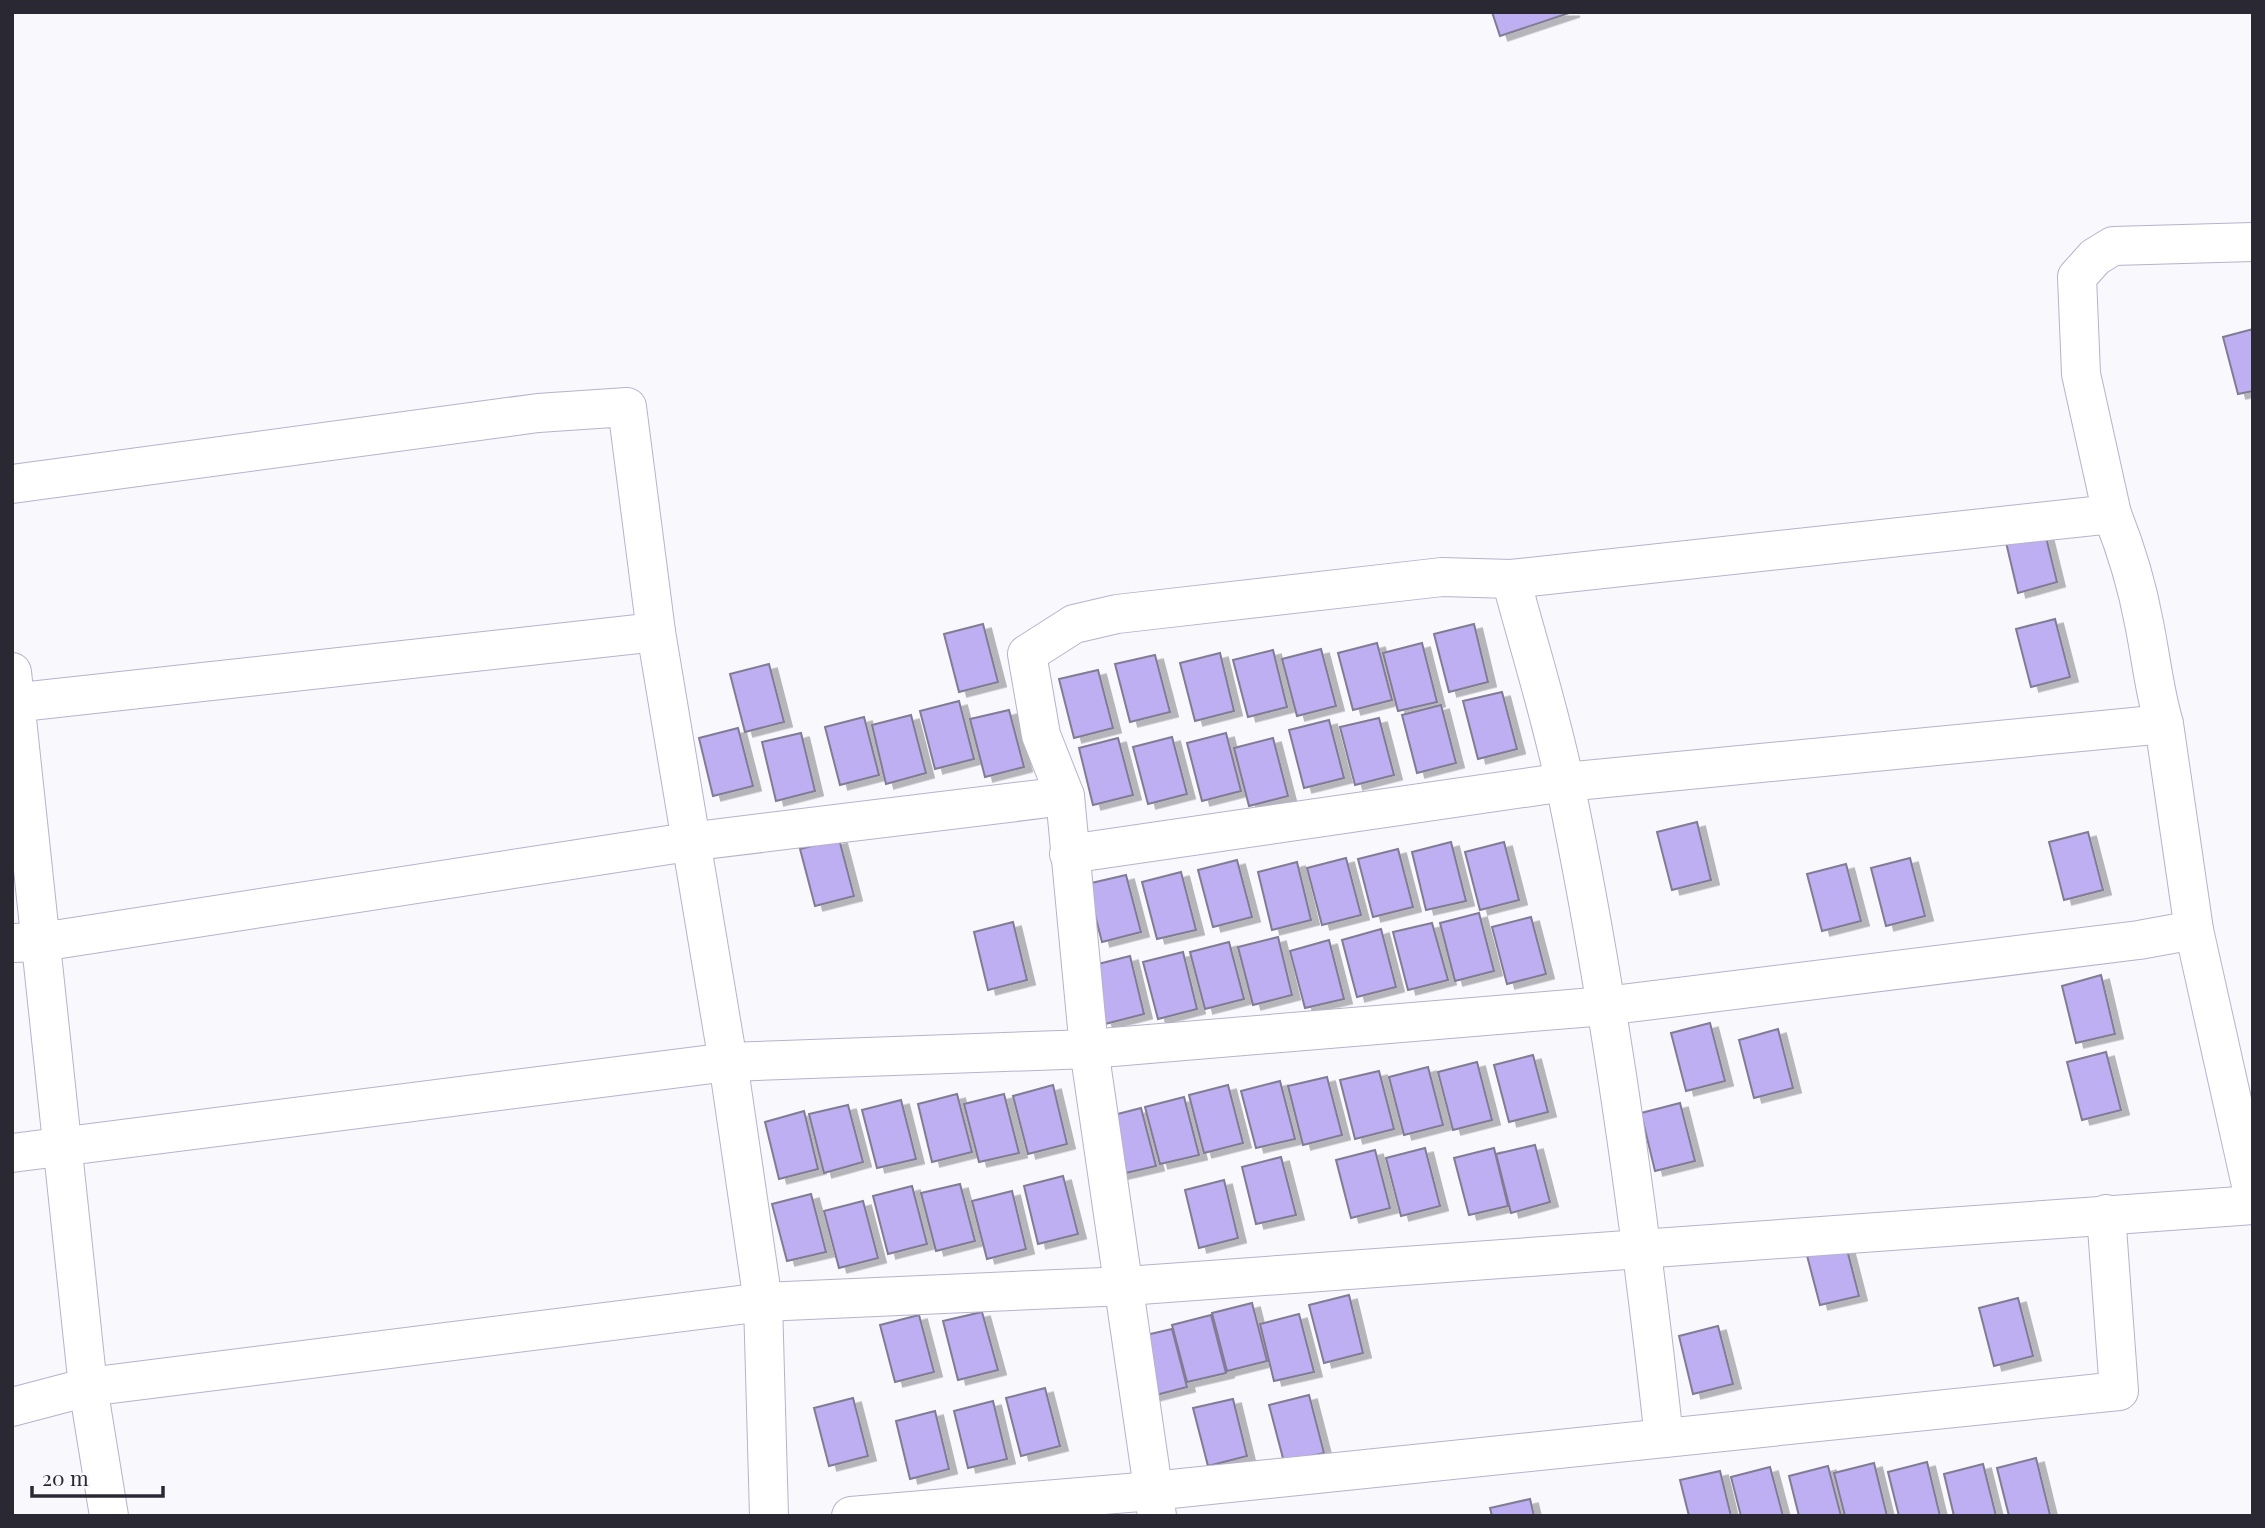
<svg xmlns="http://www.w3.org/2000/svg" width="2265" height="1528" viewBox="0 0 2265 1528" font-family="'Playfair Display',serif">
  <defs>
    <filter id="shadow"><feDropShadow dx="8" dy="4.5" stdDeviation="0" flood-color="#0004"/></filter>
  </defs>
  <rect width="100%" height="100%" fill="#f8f8fd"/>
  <!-- building -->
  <g fill="#bdaff2" stroke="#817c94" stroke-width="2" filter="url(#shadow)">
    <path d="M1492 12H1572L1500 36Z"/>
    <path d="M2253 329V391L2238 394 2223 337Z"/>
    <path d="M2043 525 2057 582 2018 593 2004 534Z"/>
    <path d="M2055 619 2070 677 2031 687 2016 629Z"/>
    <path d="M983 624 998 682 959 692 944 634Z"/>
    <path d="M1474 624 1488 682 1449 692 1434 634Z"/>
    <path d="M1377 643 1392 700 1353 710 1338 653Z"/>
    <path d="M1422 643 1437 702 1398 711 1383 653Z"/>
    <path d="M1321 649 1336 706 1297 716 1282 659Z"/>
    <path d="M1273 650 1287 707 1248 717 1233 660Z"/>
    <path d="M1220 653 1234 711 1195 721 1180 663Z"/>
    <path d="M1155 655 1170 712 1130 722 1115 664Z"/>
    <path d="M769 664 784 722 745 732 730 674Z"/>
    <path d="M1098 670 1113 728 1074 738 1059 679Z"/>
    <path d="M1502 692 1517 749 1478 759 1463 701Z"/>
    <path d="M959 701 974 759 935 769 920 711Z"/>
    <path d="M1441 705 1456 763 1417 773 1402 715Z"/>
    <path d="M1009 710 1024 767 985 777 970 719Z"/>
    <path d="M911 715 926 773 886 784 872 725Z"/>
    <path d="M864 717 879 775 840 785 825 727Z"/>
    <path d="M1379 718 1394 775 1355 785 1340 727Z"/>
    <path d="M1329 720 1344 778 1304 788 1289 730Z"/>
    <path d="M738 728 753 786 713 796 699 738Z"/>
    <path d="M801 733 815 791 776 801 762 742Z"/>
    <path d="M1226 733 1241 791 1202 801 1187 743Z"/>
    <path d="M1172 737 1187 794 1148 804 1133 747Z"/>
    <path d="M1118 738 1133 795 1093 805 1079 748Z"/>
    <path d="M1273 738 1288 796 1249 806 1234 748Z"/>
    <path d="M1697 822 1711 880 1672 890 1657 832Z"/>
    <path d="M2088 832 2103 890 2064 900 2049 842Z"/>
    <path d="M839 839 854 896 815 906 800 849Z"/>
    <path d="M1451 842 1466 901 1426 910 1412 852Z"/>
    <path d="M1504 842 1519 900 1480 910 1465 852Z"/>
    <path d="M1398 849 1413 907 1373 917 1358 859Z"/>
    <path d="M1346 858 1361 915 1322 925 1307 868Z"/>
    <path d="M1910 858 1925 916 1886 926 1871 868Z"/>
    <path d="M1237 860 1252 917 1213 927 1198 870Z"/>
    <path d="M1297 862 1311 920 1272 930 1258 872Z"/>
    <path d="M1846 864 1861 921 1822 931 1807 874Z"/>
    <path d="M1181 872 1196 930 1157 939 1142 882Z"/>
    <path d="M1126 875 1141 932 1102 942 1087 884Z"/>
    <path d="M1479 913 1494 971 1455 981 1440 923Z"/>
    <path d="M1531 917 1546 974 1507 984 1492 927Z"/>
    <path d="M1013 922 1027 980 988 990 974 932Z"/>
    <path d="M1432 923 1448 980 1408 990 1393 932Z"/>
    <path d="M1381 929 1396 987 1357 997 1342 940Z"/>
    <path d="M1278 937 1292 995 1253 1005 1238 947Z"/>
    <path d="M1329 940 1344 999 1305 1008 1290 951Z"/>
    <path d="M1229 942 1244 999 1205 1009 1190 952Z"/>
    <path d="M1183 952 1197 1009 1158 1019 1143 962Z"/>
    <path d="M1130 956 1144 1014 1105 1024 1090 966Z"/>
    <path d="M2101 975 2115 1034 2076 1043 2062 986Z"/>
    <path d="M1710 1023 1725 1081 1686 1091 1671 1033Z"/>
    <path d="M1778 1029 1793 1088 1754 1098 1739 1040Z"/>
    <path d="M2106 1052 2121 1110 2082 1120 2067 1062Z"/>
    <path d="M1533 1055 1548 1112 1509 1122 1494 1065Z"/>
    <path d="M1477 1062 1492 1120 1453 1130 1438 1072Z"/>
    <path d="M1428 1067 1443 1125 1404 1135 1389 1077Z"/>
    <path d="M1379 1071 1394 1129 1355 1139 1340 1080Z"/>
    <path d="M1327 1077 1342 1135 1303 1145 1288 1086Z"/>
    <path d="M1280 1081 1295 1139 1256 1148 1241 1091Z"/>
    <path d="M1053 1085 1067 1144 1028 1154 1013 1096Z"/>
    <path d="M1228 1085 1243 1143 1204 1153 1189 1095Z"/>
    <path d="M957 1094 972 1152 932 1162 918 1104Z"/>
    <path d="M1004 1094 1019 1153 979 1162 964 1104Z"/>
    <path d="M1184 1097 1199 1155 1160 1164 1145 1107Z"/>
    <path d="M901 1100 916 1159 877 1168 862 1110Z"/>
    <path d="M1680 1103 1695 1161 1655 1171 1641 1113Z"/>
    <path d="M848 1105 863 1162 824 1173 809 1114Z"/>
    <path d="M1141 1108 1156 1166 1117 1175 1102 1118Z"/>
    <path d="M804 1111 818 1169 779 1179 765 1122Z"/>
    <path d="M1535 1145 1550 1202 1511 1213 1496 1154Z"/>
    <path d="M1425 1148 1440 1206 1401 1216 1386 1158Z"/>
    <path d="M1494 1148 1508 1206 1469 1215 1454 1158Z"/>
    <path d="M1375 1150 1390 1208 1351 1218 1336 1160Z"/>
    <path d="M1281 1157 1296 1215 1256 1224 1242 1167Z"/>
    <path d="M1063 1176 1078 1234 1038 1244 1024 1186Z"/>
    <path d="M1224 1180 1238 1238 1199 1248 1185 1190Z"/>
    <path d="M960 1184 975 1241 936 1251 921 1193Z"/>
    <path d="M912 1186 927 1244 888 1254 873 1196Z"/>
    <path d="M1012 1191 1026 1249 987 1259 972 1201Z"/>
    <path d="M811 1194 826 1252 787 1261 772 1204Z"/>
    <path d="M863 1201 878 1258 839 1268 824 1211Z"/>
    <path d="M1844 1238 1859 1296 1820 1305 1805 1248Z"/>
    <path d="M1349 1295 1363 1353 1324 1363 1309 1305Z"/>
    <path d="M2018 1298 2033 1356 1994 1366 1979 1308Z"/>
    <path d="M1252 1303 1267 1361 1227 1371 1212 1313Z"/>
    <path d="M982 1312 998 1370 958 1380 943 1321Z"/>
    <path d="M1299 1314 1314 1372 1274 1381 1260 1324Z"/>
    <path d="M919 1315 934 1372 895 1382 880 1325Z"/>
    <path d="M1211 1315 1226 1373 1187 1382 1172 1325Z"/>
    <path d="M1718 1326 1733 1384 1693 1394 1679 1336Z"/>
    <path d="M1172 1329 1187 1387 1148 1397 1133 1338Z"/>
    <path d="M1045 1388 1060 1446 1021 1456 1006 1398Z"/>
    <path d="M1309 1395 1324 1453 1284 1462 1269 1405Z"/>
    <path d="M853 1398 868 1456 829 1466 814 1408Z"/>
    <path d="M1233 1399 1247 1456 1208 1466 1193 1408Z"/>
    <path d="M993 1401 1007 1459 968 1468 954 1411Z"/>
    <path d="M935 1411 949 1469 910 1479 896 1421Z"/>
    <path d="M2036 1458 2050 1515 2009 1516 1997 1468Z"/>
    <path d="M1927 1462 1940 1516H1899L1888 1472Z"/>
    <path d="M1874 1463 1887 1516H1845L1834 1473Z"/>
    <path d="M1983 1464 1996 1516H1954L1944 1474Z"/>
    <path d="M1828 1466 1841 1516H1799L1789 1476Z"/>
    <path d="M1770 1467 1783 1516H1741L1731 1477Z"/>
    <path d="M1720 1471 1731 1516H1689L1680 1480Z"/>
    <path d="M1530 1499 1534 1516H1492L1490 1508Z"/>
  </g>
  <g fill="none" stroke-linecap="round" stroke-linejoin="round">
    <defs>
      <g id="minor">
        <path d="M12 484 538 413 627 407 656 632 728 1062 763 1302 769 1516"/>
        <path d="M2112 514 2081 374 2077 277 2095 257 2113 246 2253 242"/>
        <path d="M1511 579C1529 647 1551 715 1565 784 1610 1000 1640 1219 1664 1438"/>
        <path d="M12 672 88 1387 109 1516"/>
        <path d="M12 703 656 632"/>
        <path d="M1069 854 1565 782 2164 724"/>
        <path d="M12 943 41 942 688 842 1065 796"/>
        <path d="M12 1153 728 1062 1089 1049 1605 1006 2139 940 2194 930"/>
        <path d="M12 1407 88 1387 763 1302 1126 1286 2253 1205"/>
        <path d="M851 1516 1152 1491 2119 1391 2106 1214"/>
        <path d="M1157 1516 1089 1049 1065 796 1041 735 1027 654 1074 624 1117 614 1442 577 1511 579 2112 514C2126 549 2137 585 2144 623 2151 657 2154 690 2164 724L2194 930 2253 1194"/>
      </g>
    </defs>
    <!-- minor casing -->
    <use href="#minor" stroke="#b7b2cc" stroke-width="40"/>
    <!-- minor -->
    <use href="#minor" stroke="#fff" stroke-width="38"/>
  </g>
  <!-- border -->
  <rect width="2265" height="1528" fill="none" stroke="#2a2832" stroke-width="28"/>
  <!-- scale -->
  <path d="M32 1486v10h131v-10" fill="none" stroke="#2a2832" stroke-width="3.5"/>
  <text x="42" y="1486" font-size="21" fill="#2a2832" stroke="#f8f8fd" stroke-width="5" paint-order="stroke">20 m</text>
</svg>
